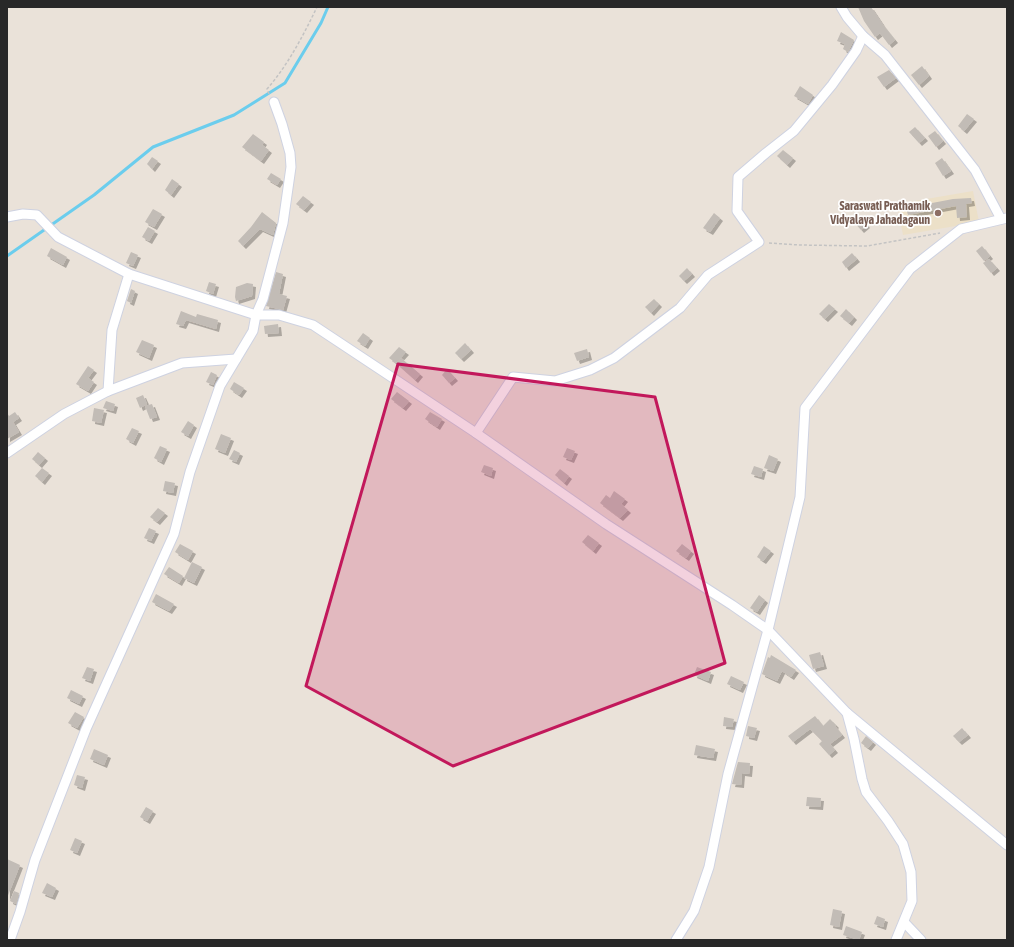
<svg xmlns="http://www.w3.org/2000/svg" width="1014" height="947" viewBox="0 0 1014 947" font-family="'Asap Condensed',sans-serif">
  <defs>
    <filter id="shadow"><feDropShadow dx="3" dy="3" stdDeviation="0" flood-color="#0004"/></filter>
  </defs>
  <rect width="100%" height="100%" fill="#eae2d9"/>
  <!-- education -->
  <path fill="#ece0c8" d="M973 191 979 222 903 235 897 204Z"/>
  <g fill="none" stroke-linecap="round" stroke-linejoin="round">
    <!-- stream -->
    <path stroke="#6bcded" stroke-width="3" d="M7 256 94 195 153 147 234 115 285 83 321 23 328 7"/>
  </g>
  <!-- building -->
  <g fill="#c2bcb6" filter="url(#shadow)">
    <path d="M858 7H871L883 25 895 40 889 45 880 33 875 37 864 21Z"/>
    <path d="M841 32 854 40 848 52 843 49 845 44 837 41Z"/>
    <path d="M922 66 929 76 919 85 911 75Z"/>
    <path d="M889 70 896 78 884 87 877 77Z"/>
    <path d="M800 86 813 95 808 104 794 96Z"/>
    <path d="M967 114 974 119 964 131 958 126Z"/>
    <path d="M915 127 925 138 919 143 909 132Z"/>
    <path d="M935 131 943 141 936 147 928 136Z"/>
    <path d="M253 134 264 142 262 145 269 150 261 161 242 147Z"/>
    <path d="M783 150 793 158 787 165 777 156Z"/>
    <path d="M152 157 158 161 152 169 147 164Z"/>
    <path d="M942 158 951 171 943 176 935 163Z"/>
    <path d="M271 173 281 179 277 185 267 179Z"/>
    <path d="M172 179 179 184 171 195 165 190Z"/>
    <path d="M303 196 311 202 304 210 296 204Z"/>
    <path d="M971 198 972 203 966 204 967 217 957 218 956 206 908 215 906 208 953 199Z"/>
    <path d="M153 209 162 214 154 227 145 222Z"/>
    <path d="M262 212 276 223 273 235 260 229 243 246 238 241 251 227Z"/>
    <path d="M714 213 720 218 710 232 703 228Z"/>
    <path d="M860 217 867 225 861 230 854 222Z"/>
    <path d="M148 227 155 231 149 241 142 237Z"/>
    <path d="M982 246 990 256 984 261 976 251Z"/>
    <path d="M51 248 67 257 63 265 47 256Z"/>
    <path d="M131 252 138 255 133 266 126 263Z"/>
    <path d="M852 253 857 259 846 268 842 262Z"/>
    <path d="M989 259 997 268 991 273 983 263Z"/>
    <path d="M687 268 692 274 684 281 679 276Z"/>
    <path d="M276 272 283 274 279 294 287 296 283 310 266 306Z"/>
    <path d="M209 282 216 284 213 294 206 291Z"/>
    <path d="M247 283 253 284 252 296 236 301 235 297 236 287Z"/>
    <path d="M131 289 135 291 131 303 127 301Z"/>
    <path d="M654 299 659 304 651 313 645 307Z"/>
    <path d="M829 304 835 309 825 319 819 314Z"/>
    <path d="M846 309 854 317 849 323 840 316Z"/>
    <path d="M181 311 196 317 197 314 218 320 216 329 186 320 183 326 176 324Z"/>
    <path d="M278 324 279 333 265 334 264 326Z"/>
    <path d="M363 333 370 338 365 346 357 341Z"/>
    <path d="M142 340 154 345 149 358 136 352Z"/>
    <path d="M465 343 471 350 461 359 455 353Z"/>
    <path d="M399 347 406 352 396 363 389 358Z"/>
    <path d="M587 349 589 357 577 361 574 353Z"/>
    <path d="M401 358 420 374 415 380 397 364Z"/>
    <path d="M88 366 94 370 88 378 94 382 88 391 76 384Z"/>
    <path d="M447 369 455 378 449 383 442 375Z"/>
    <path d="M211 372 217 375 213 385 206 382Z"/>
    <path d="M234 382 244 388 239 395 230 389Z"/>
    <path d="M397 392 409 401 403 408 391 399Z"/>
    <path d="M143 395 147 404 140 408 136 398Z"/>
    <path d="M106 401 115 404 113 411 103 408Z"/>
    <path d="M152 404 157 417 150 419 145 406Z"/>
    <path d="M94 408 104 410 101 423 92 421Z"/>
    <path d="M15 412 19 418 13 422 19 432 7 439V413L9 416Z"/>
    <path d="M430 412 442 419 437 427 425 419Z"/>
    <path d="M188 421 194 425 188 436 181 432Z"/>
    <path d="M132 428 139 431 133 443 126 439Z"/>
    <path d="M221 434 231 438 225 453 215 449Z"/>
    <path d="M160 446 167 449 161 462 154 458Z"/>
    <path d="M567 448 575 451 571 460 563 457Z"/>
    <path d="M234 450 240 453 236 462 229 459Z"/>
    <path d="M38 452 45 458 39 465 32 459Z"/>
    <path d="M769 455 778 459 773 471 764 468Z"/>
    <path d="M484 465 493 468 491 476 481 472Z"/>
    <path d="M754 466 763 469 761 477 751 474Z"/>
    <path d="M42 468 49 473 42 482 35 476Z"/>
    <path d="M560 469 569 476 564 483 555 475Z"/>
    <path d="M165 481 175 483 173 493 163 491Z"/>
    <path d="M614 491 625 499 621 504 628 510 620 518 600 503 606 495 610 498Z"/>
    <path d="M158 508 165 513 157 522 150 517Z"/>
    <path d="M149 528 156 531 151 541 144 538Z"/>
    <path d="M588 535 599 543 593 551 582 542Z"/>
    <path d="M180 544 193 551 188 560 175 552Z"/>
    <path d="M682 544 691 551 686 558 676 551Z"/>
    <path d="M764 546 771 551 763 561 757 557Z"/>
    <path d="M192 562 202 567 194 583 184 578Z"/>
    <path d="M169 567 183 576 179 583 164 574Z"/>
    <path d="M156 594 174 604 169 611 152 602Z"/>
    <path d="M759 595 765 600 757 612 750 608Z"/>
    <path d="M820 652 824 666 813 669 809 655Z"/>
    <path d="M771 655 796 670 791 677 782 671 777 681 762 674 768 657 770 658Z"/>
    <path d="M87 667 94 669 90 681 82 678Z"/>
    <path d="M697 667 711 672 708 681 694 675Z"/>
    <path d="M731 676 744 682 740 690 727 684Z"/>
    <path d="M71 690 83 696 79 704 67 698Z"/>
    <path d="M75 712 84 717 77 728 68 723Z"/>
    <path d="M815 716 823 726 830 719 836 725 835 726 842 735 830 744 835 750 829 755 819 744 822 741 810 729 793 742 788 736Z"/>
    <path d="M724 717 734 719 732 727 723 726Z"/>
    <path d="M748 726 757 728 754 738 746 736Z"/>
    <path d="M962 728 968 735 959 742 953 736Z"/>
    <path d="M866 736 873 742 868 748 861 743Z"/>
    <path d="M696 745 715 749 713 758 694 755Z"/>
    <path d="M94 749 108 755 104 765 90 759Z"/>
    <path d="M738 762 750 763 749 774 742 773 741 785 732 784Z"/>
    <path d="M77 775 85 777 82 788 74 785Z"/>
    <path d="M807 797 821 798 820 807 806 806Z"/>
    <path d="M146 807 153 811 147 821 140 817Z"/>
    <path d="M75 838 82 841 77 853 70 850Z"/>
    <path d="M7 859 20 865 7 898Z"/>
    <path d="M47 883 56 888 52 897 42 893Z"/>
    <path d="M14 891 19 893 16 904 10 901Z"/>
    <path d="M833 909 842 911 839 927 830 925Z"/>
    <path d="M877 916 885 919 883 927 874 924Z"/>
    <path d="M846 926 862 932 859 940 843 935Z"/>
  </g>
  <g fill="none" stroke-linecap="round" stroke-linejoin="round">
    <defs>
      <g id="street">
        <path d="M841 7 847 17 863 36 885 55 975 170 1001 219"/>
        <path d="M7 217 23 214 37 215 58 237 129 274 256 315H279L313 325 476 433 606 524 732 605 768 630 847 713 1007 845"/>
        <path d="M108 391 112 330 129 274"/>
        <path d="M476 433 513 377 555 381 590 370 614 358 680 308 708 275 759 242 737 211 738 177 766 153 794 131 832 85 856 51 863 36"/>
        <path d="M7 453 64 414 108 391 182 363 236 359"/>
        <path d="M847 713 854 739 862 779 866 792 888 821 903 844 911 872 912 901 896 940"/>
        <path d="M904 922 921 940"/>
        <path d="M10 940 20 912 35 860 86 729 174 534 190 472 220 386 253 331 256 315 263 299 283 223 291 167 290 153 282 124 274 102"/>
        <path d="M676 940 694 911 709 867 728 774 768 630 800 497 805 408 910 269 961 229 1007 218"/>
      </g>
    </defs>
    <!-- street casing -->
    <use href="#street" stroke="#ced2e1" stroke-width="11"/>
    <!-- path -->
    <g stroke="#c3c3c3" stroke-width="1.5" stroke-dasharray="3 2" stroke-linecap="butt">
      <path d="M269 94 267 89C288 65 303 36 317 7"/>
      <path d="M769 243 799 245 867 246 940 233"/>
    </g>
    <!-- street -->
    <use href="#street" stroke="#fff" stroke-width="9"/>
  </g>
  <!-- marked area -->
  <path fill="#c2185b" fill-opacity="0.2" stroke="#c2185b" stroke-width="3" stroke-linejoin="round" d="M398 364 655 397 725 663 453 766 306 686Z"/>
  <!-- markers -->
  <circle fill="#8d6e63" stroke="#fff" stroke-width="1.5" cx="938" cy="213" r="4"/>
  <g text-anchor="middle" stroke-width="3.5" stroke-linejoin="round" paint-order="stroke">
    <!-- education labels -->
    <g font-size="12" font-weight="bold" fill="#785e54" stroke="#fff" text-anchor="end">
      <text x="930" y="210">Saraswati Prathamik<tspan x="930" dy="14">Vidyalaya Jahadagaun</tspan></text>
    </g>
  </g>
  <!-- border -->
  <rect width="1014" height="947" fill="none" stroke="#282828" stroke-width="16"/>
</svg>
